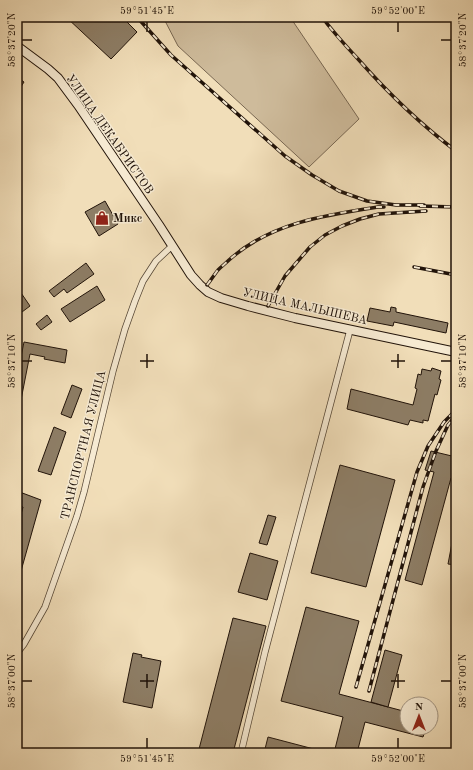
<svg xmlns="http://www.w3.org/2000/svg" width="473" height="770" viewBox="0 0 473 770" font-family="'Old Standard TT',serif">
  <rect width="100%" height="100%" fill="#f1deb9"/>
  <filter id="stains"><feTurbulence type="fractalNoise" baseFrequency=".005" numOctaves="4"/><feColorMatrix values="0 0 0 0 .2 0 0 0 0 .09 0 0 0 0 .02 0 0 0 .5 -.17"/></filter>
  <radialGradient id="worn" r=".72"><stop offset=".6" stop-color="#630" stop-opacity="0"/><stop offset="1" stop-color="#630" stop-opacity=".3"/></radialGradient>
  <!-- green -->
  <path fill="#cebb9b" stroke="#786752" d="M163 17H290L359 119 309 167 178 46Z"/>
  <!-- building -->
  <g fill="#8d7d65" stroke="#211309">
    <path d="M66 17H122L137 32 111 59Z"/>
    <path d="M17 77 24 82 17 93Z"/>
    <path d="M105 201 118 224 99 236 85 212Z"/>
    <path d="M86 263 94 274 67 293 64 289 54 297 49 291Z"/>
    <path d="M97 286 105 300 70 322 61 309Z"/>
    <path d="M17 287 30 306 18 315 17 313Z"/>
    <path d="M391 307 396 308V312L448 323 446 333 394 322 393 326 367 321 370 308 390 312Z"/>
    <path d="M47 315 52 322 41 330 36 324Z"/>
    <path d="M24 342 67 350 65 363 44 359 45 357 30 354 19 410H17V376Z"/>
    <path d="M432 368 441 371 439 379 441 380 437 395 435 394 428 421 423 420V423L410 420 408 425 347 409 351 389 413 405 417 389 415 388 418 374 421 375 422 369 431 371Z"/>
    <path d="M72 385 82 389 71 418 61 414Z"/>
    <path d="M54 427 66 432 51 475 38 471Z"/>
    <path d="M431 451 456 457V480L451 478 422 585 405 580 434 472 425 470Z"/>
    <path d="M340 465 395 480 366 587 311 573Z"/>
    <path d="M17 491 41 500 21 571 17 570V529L23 507 17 506Z"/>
    <path d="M268 515 276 517 267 545 259 543Z"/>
    <path d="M456 522V565L448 564Z"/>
    <path d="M250 553 278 561 267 600 238 592Z"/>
    <path d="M306 607 359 621 339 694 407 712V728H426L423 737 365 722 357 753H334L343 717 281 701Z"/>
    <path d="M233 618 266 626 233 753H198Z"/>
    <path d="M385 650 402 655 388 707 371 702Z"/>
    <path d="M133 653 142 655 141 657 161 661 152 708 123 702Z"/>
    <path d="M268 737 329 753H264Z"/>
  </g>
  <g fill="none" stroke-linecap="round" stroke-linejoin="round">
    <defs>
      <g id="street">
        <path d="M17 653 24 644 45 607 77 516 84 492 113 371 125 329 135 301 143 281 156 261 172 246"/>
        <path d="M241 753 265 652 350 330"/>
      </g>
      <path id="secondary" d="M17 46 48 69 58 78 78 105 159 225 191 275 200 285 208 292 221 298 248 306 295 318 456 352"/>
    </defs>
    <!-- street casing -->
    <use href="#street" stroke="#554635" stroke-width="7"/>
    <!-- secondary casing -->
    <use href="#secondary" stroke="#211309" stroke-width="10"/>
    <!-- street -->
    <use href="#street" stroke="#f6ead2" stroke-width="5.5"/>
    <!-- secondary -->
    <use href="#secondary" stroke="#f6ead2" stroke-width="8"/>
    <defs>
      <g id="rail">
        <path d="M137 17 171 55 285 156 312 175 339 191 367 201 396 205H424"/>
        <path d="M322 17C333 32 345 45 358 59 388 93 420 124 456 151"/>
        <path d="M420 206 456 207"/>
        <path d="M414 267 456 275"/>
        <path d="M207 285C211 280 214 275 218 270 222 266 226 263 229 260 270 223 325 215 378 207H384"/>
        <path d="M268 306 285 276 310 247 325 235 342 226 360 219 379 214 426 211"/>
        <path d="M356 687 417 472 428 446 444 422 456 410"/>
        <path d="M369 691 423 487 436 451 448 425 452 420"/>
      </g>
    </defs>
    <!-- rail casing -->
    <use href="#rail" stroke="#211309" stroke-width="3.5"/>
    <!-- rail -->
    <use href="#rail" stroke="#f6ead2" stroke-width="2" stroke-dasharray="6" stroke-linecap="butt"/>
  </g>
  <!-- ticks -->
  <path fill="none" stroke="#211309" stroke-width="1.5" d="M147 22V32M398 22V32M22 40H32M441 40H451M147 354V368M398 354V368M22 361H32M140 361H154M391 361H405M441 361H451M147 674V688M398 674V688M22 681H32M140 681H154M391 681H405M441 681H451M147 738V748M398 738V748"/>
  <!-- icons -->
  <defs>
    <symbol id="shop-bare" viewBox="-9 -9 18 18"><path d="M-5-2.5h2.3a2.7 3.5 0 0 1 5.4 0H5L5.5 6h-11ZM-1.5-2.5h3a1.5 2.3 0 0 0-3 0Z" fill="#8f2418" stroke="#f6ead2" stroke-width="2.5" paint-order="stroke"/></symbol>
  </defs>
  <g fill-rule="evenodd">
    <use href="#shop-bare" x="92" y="208" width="20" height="20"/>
  </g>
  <g text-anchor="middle" stroke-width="3" stroke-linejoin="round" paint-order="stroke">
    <!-- street labels -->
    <g font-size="12" fill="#211309" stroke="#f6ead2">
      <text transform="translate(110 134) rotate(55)" y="4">УЛИЦА ДЕКАБРИСТОВ</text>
      <text transform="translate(305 306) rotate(13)" y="4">УЛИЦА МАЛЫШЕВА</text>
      <text transform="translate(83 445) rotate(-76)" y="4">ТРАНСПОРТНАЯ УЛИЦА</text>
    </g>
    <!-- poi labels -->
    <g font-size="12" font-weight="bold" fill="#211309" stroke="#f6ead2" text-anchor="start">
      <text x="113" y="222">Микс</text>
    </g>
  </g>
  <!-- margin -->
  <rect width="473" height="770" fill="none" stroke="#f1deb9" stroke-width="44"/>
  <!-- north arrow -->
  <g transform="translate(419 716)"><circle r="19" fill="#f6ead2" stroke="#a19482"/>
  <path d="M0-3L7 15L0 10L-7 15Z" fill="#8f2418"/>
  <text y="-6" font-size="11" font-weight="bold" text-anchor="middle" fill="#211309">N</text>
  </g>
  <rect x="22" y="22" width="429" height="726" fill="none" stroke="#211309" stroke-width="1.5"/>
  <g font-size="10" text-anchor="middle" fill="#211309">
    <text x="147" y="14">59°51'45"E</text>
    <text x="398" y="14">59°52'00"E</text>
    <text transform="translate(11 40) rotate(-90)" y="4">58°37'20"N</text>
    <text transform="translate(462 40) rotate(-90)" y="4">58°37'20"N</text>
    <text transform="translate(11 361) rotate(-90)" y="4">58°37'10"N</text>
    <text transform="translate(462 361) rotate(-90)" y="4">58°37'10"N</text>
    <text transform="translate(11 681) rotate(-90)" y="4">58°37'00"N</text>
    <text transform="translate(462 681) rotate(-90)" y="4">58°37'00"N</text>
    <text x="147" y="762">59°51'45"E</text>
    <text x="398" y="762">59°52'00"E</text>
  </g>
  <rect width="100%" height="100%" filter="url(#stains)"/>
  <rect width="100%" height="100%" fill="url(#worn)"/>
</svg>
